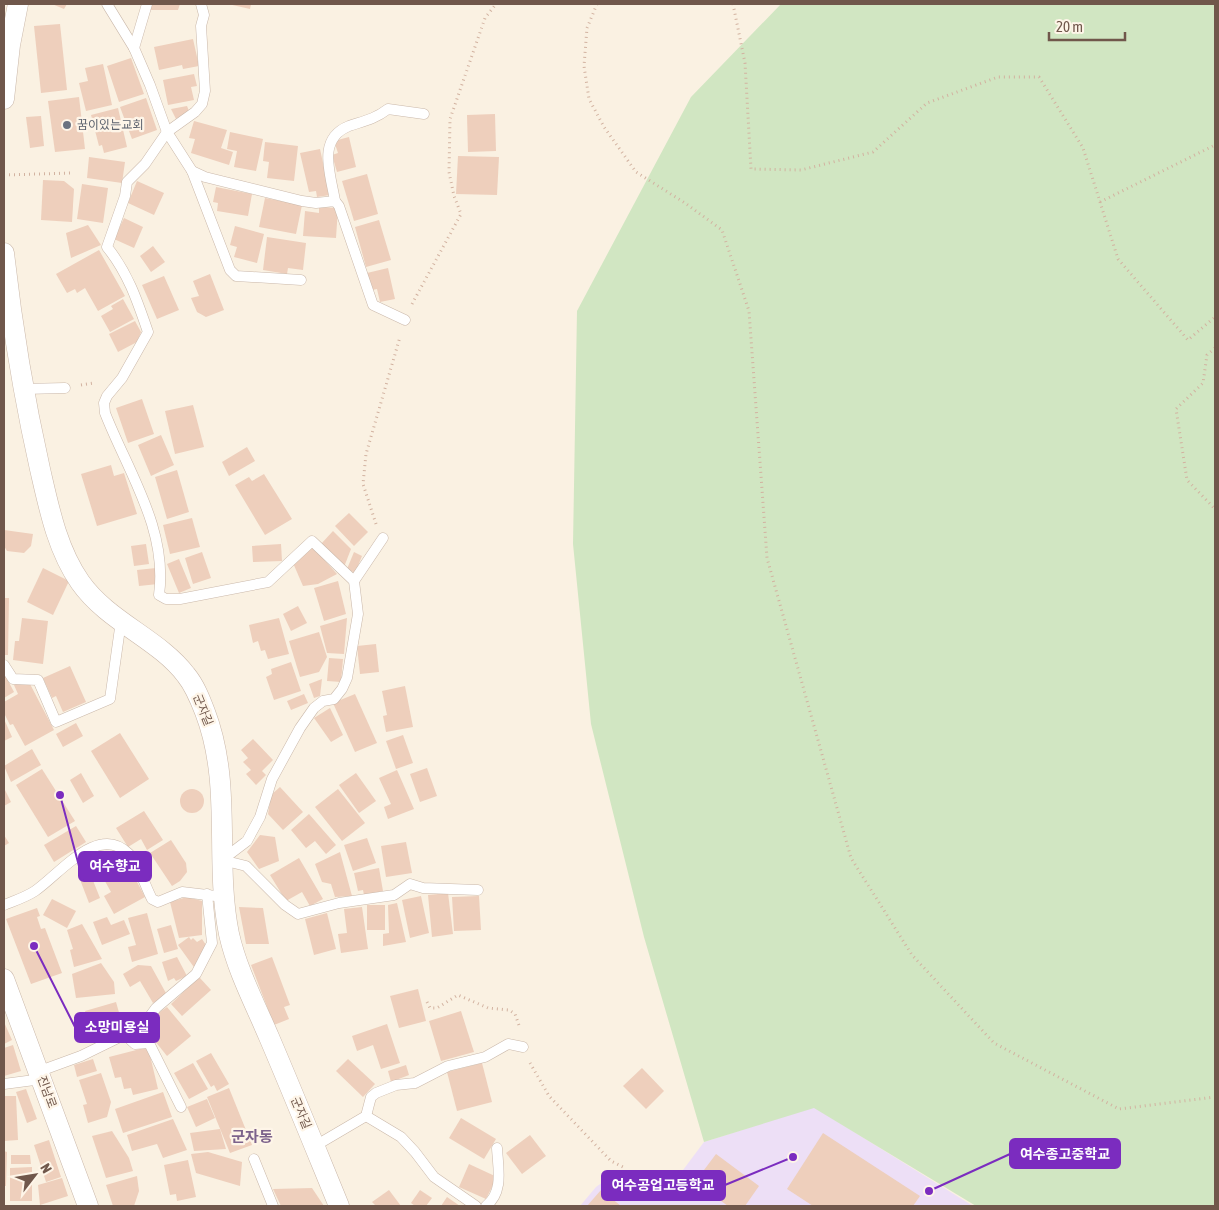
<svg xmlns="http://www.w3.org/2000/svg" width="1219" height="1210" viewBox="0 0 1219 1210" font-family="'Asap Condensed','Noto Sans KR',sans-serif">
  <rect width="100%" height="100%" fill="#faf1e2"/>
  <!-- education -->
  <path fill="#eddff6" d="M814 1107 973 1206H580L596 1187 610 1177 631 1172 680 1174 704 1142Z"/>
  <!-- green -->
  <path fill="#d1e6c2" d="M781 4H1215V1206H976L814 1108 704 1142 644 937 591 724 573 544 577 311 691 97Z"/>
  <!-- building -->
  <g fill="#eecfbc">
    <path d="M52 4H67L64 9Z"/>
    <path d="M151 4H180L178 10H149Z"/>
    <path d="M228 4H251L250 9Z"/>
    <path d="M60 24 67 90 41 93 34 26Z"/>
    <path d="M193 39 199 66 183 69 182 65 159 70 154 47Z"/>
    <path d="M131 58 144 94 119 102 107 66Z"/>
    <path d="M103 64 112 105 86 111 79 83 88 81 85 68Z"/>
    <path d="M194 74 197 86 191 87 194 100 168 105 163 80Z"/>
    <path d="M79 97 85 149 55 152 48 101Z"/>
    <path d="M146 98 157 130 132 139 120 107Z"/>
    <path d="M187 106 189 111 176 119 171 109Z"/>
    <path d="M118 108 127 147 104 153 102 145 99 146 91 115Z"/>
    <path d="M495 114 496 151 468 152 467 115Z"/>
    <path d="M41 116 44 146 30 148 26 117Z"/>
    <path d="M194 121 227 130 221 148 233 152 229 165 191 153 195 139 189 138Z"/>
    <path d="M230 132 263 139 256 171 234 167 237 151 227 149Z"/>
    <path d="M349 137 356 167 337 172 332 155 338 153 334 141Z"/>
    <path d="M265 142 298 146 294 181 267 178 269 162 263 161Z"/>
    <path d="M320 149 330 195 317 197 316 191 309 192 300 153Z"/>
    <path d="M458 156 499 157 497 195 456 194Z"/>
    <path d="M89 157 125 162 122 183 87 178Z"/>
    <path d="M367 174 378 214 354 221 342 181Z"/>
    <path d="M43 180 64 181 74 189 72 222 41 220Z"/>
    <path d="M137 181 164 193 154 215 128 203Z"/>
    <path d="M82 184 108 188 103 223 77 219Z"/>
    <path d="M216 187 252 194 248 216 217 211 218 203 213 202Z"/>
    <path d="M265 198 302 205 296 234 259 227Z"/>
    <path d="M319 207 338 208 336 238 303 236 305 211 319 213Z"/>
    <path d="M124 218 143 227 134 248 114 239Z"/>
    <path d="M379 220 391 260 366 267 355 227Z"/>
    <path d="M88 225 101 245 71 258 66 233Z"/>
    <path d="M235 226 264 234 257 263 234 257 237 247 230 245Z"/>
    <path d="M267 237 306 243 303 270 288 268 287 274 263 270Z"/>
    <path d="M153 246 165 262 151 272 140 256Z"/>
    <path d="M99 250 125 296 98 311 85 288 77 293 75 289 67 293 56 274Z"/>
    <path d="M388 268 395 299 380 302 377 289 372 290 367 273Z"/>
    <path d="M210 274 224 310 206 317 197 312 191 298 199 296 193 281Z"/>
    <path d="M164 276 179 310 157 319 142 285Z"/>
    <path d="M123 299 134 319 110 332 101 316 113 309 111 306Z"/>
    <path d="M135 321 141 332 137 342 118 352 109 334Z"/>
    <path d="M142 399 154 434 128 443 116 408Z"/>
    <path d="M193 405 204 447 175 454 165 411Z"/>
    <path d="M161 435 174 465 151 476 138 445Z"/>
    <path d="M247 447 255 461 229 476 222 462Z"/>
    <path d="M111 465 114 476 124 473 137 514 97 526 81 474Z"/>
    <path d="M177 470 189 512 167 519 155 477Z"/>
    <path d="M264 474 292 519 265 535 235 485 249 477 252 481Z"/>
    <path d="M349 513 368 532 354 546 335 526Z"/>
    <path d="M192 518 200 547 170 554 163 525Z"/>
    <path d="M4 530 33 534 31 546 24 553 7 551 4 546Z"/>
    <path d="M333 531 351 549 344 567 321 544Z"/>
    <path d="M146 544 149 564 134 566 131 546Z"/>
    <path d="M281 544 282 561 253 562 252 546Z"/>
    <path d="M312 546 337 574 318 584 303 586 293 563Z"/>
    <path d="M202 552 211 578 193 584 185 558Z"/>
    <path d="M354 552 362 556 355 573 347 569Z"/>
    <path d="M179 559 191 588 179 593 167 564Z"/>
    <path d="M43 568 69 581 53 615 27 602Z"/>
    <path d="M156 568 158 584 139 586 137 570Z"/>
    <path d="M338 581 346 614 324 621 314 588Z"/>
    <path d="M4 598H9L8 655H4Z"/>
    <path d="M298 606 307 623 291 631 283 614Z"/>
    <path d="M22 618 48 621 43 664 13 660 15 641H19Z"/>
    <path d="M279 618 289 654 268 659 265 650 261 651 258 641 253 643 249 625Z"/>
    <path d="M347 618 344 654 327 653 320 626Z"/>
    <path d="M319 632 327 657 319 672 300 677 289 641Z"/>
    <path d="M376 644 379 672 360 674 357 646Z"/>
    <path d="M329 658 343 659 341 682 327 681Z"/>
    <path d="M291 662 301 691 274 700 266 677 272 674 271 669Z"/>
    <path d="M70 666 86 702 63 712 56 696 52 698 43 678Z"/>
    <path d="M4 673 14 692 4 698Z"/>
    <path d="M322 679 320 696 314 698 309 684Z"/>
    <path d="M18 683 30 684 54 730 25 746 13 724 10 725 4 713V702L18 694 14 685Z"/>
    <path d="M405 686 413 727 386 732 383 716 387 715 382 691Z"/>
    <path d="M304 694 308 703 291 710 287 701Z"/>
    <path d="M355 694 377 743 355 752 333 703Z"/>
    <path d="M330 708 343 735 331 742 314 718Z"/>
    <path d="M4 719 12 737 4 741Z"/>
    <path d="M76 723 83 736 63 747 56 734Z"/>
    <path d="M120 733 149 779 120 798 91 751Z"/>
    <path d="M403 735 413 763 396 769 386 741Z"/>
    <path d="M253 739 273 760 262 771 266 775 256 785 246 774 251 770 243 762 248 758 241 750Z"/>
    <path d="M32 749 41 765 11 782 4 766Z"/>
    <path d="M427 768 437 796 420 802 410 774Z"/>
    <path d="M42 769 75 821 48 837 16 785Z"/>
    <path d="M397 770 414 809 388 819 384 807 391 804 379 778Z"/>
    <path d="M81 773 94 796 83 803 70 780Z"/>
    <path d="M356 773 376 801 359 813 339 785Z"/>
    <path d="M280 787 303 812 283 830 268 814 271 795Z"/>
    <path d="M4 788 11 802 4 806Z"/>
    <path d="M338 789 365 823 342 841 315 807Z"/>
    <circle cx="192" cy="801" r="12"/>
    <path d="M144 811 163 840 147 850 141 839 128 847 116 828Z"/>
    <path d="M309 814 336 845 326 854 315 841 306 848 291 830Z"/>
    <path d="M76 826 86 842 54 862 44 845Z"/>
    <path d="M4 835 9 843 4 846Z"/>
    <path d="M260 835 275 837 279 861 259 869 247 852Z"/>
    <path d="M367 838 376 863 353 871 344 845Z"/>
    <path d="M171 840 186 863 187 872 180 881 172 886 150 853Z"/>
    <path d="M406 842 412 873 386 877 381 846Z"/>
    <path d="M340 852 352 896 335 897 331 884 322 882 315 864Z"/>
    <path d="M299 858 323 899 310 906 302 892 286 901 270 875Z"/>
    <path d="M126 861 145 897 114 914 104 896 111 892 101 874Z"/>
    <path d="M379 868 383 891 364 895 363 890 358 891 354 873Z"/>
    <path d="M90 873 100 898 89 903 79 877Z"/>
    <path d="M448 893 453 934 432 937 428 895Z"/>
    <path d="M421 896 429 933 410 938 402 900Z"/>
    <path d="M479 896 481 930 454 931 452 897Z"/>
    <path d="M187 897 202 901V935L179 938 170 902Z"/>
    <path d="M52 899 76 911 67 928 43 915Z"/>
    <path d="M397 903 406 942 383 946V934L389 933 388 905Z"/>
    <rect x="367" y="905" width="18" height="25"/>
    <path d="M239 907 263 908 269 944H246Z"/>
    <path d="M362 907 368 949 341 953 338 934 347 933 344 909Z"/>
    <path d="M37 908 40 916 37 917 41 929 45 928 62 973 31 984 6 919Z"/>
    <path d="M147 913 158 954 132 962 128 947 136 945 128 918Z"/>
    <path d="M327 913 336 949 314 955 305 919Z"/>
    <path d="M107 917 111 925 124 920 130 934 102 945 93 922Z"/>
    <path d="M82 924 102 959 74 967 70 950 73 949 67 930Z"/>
    <path d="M171 925 178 949 164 953 157 929Z"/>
    <path d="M189 937 191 940 193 938 197 942 202 939 208 948 196 970 178 945Z"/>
    <path d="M177 957 187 976 176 981 174 978 168 981 162 962Z"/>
    <path d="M272 957 290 1005 284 1007 289 1019 274 1025 251 965Z"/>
    <path d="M101 963 114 982 115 994 76 998 72 974Z"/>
    <path d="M138 965 151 966 167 995 153 1003 140 981 130 987 123 974Z"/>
    <path d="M199 977 211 990 182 1016 171 1004Z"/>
    <path d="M418 989 426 1021 399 1028 390 996Z"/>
    <path d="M116 1002 124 1030 95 1038 85 1011Z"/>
    <path d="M167 1007 191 1036 167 1056 147 1031 157 1014Z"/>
    <path d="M461 1011 474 1052 441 1061 429 1021Z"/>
    <path d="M4 1022 12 1040 4 1044Z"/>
    <path d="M387 1024 400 1063 381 1069 373 1045 357 1051 352 1036Z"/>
    <path d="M13 1045 21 1071 4 1076V1048Z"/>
    <path d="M148 1047 158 1089 133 1095 131 1088 124 1089 121 1077 115 1078 109 1057Z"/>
    <path d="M211 1053 229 1084 217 1091 214 1085 211 1087 196 1061Z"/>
    <path d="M93 1059 97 1071 77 1077 74 1065Z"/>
    <path d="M348 1059 375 1084 363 1097 336 1071Z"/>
    <path d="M193 1063 208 1089 189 1099 174 1073Z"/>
    <path d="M482 1063 492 1102 457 1111 447 1072Z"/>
    <path d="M406 1065 409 1075 391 1082 388 1071Z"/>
    <path d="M642 1068 664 1091 646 1109 623 1086Z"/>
    <path d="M101 1073 111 1102 107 1117 88 1123 83 1105 87 1104 79 1080Z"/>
    <path d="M229 1088 252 1145 230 1153 207 1097Z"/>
    <path d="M26 1089 37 1119 27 1123 16 1092Z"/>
    <path d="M163 1092 172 1117 123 1133 115 1109Z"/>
    <path d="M4 1096H16L18 1140 4 1141Z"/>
    <path d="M207 1099 215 1118 196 1127 187 1107Z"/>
    <path d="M461 1118 496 1139 484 1159 449 1138Z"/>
    <path d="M173 1119 187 1150 163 1158 157 1144 132 1151 127 1135Z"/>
    <path d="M220 1129 226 1149 194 1151 190 1133Z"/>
    <path d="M112 1131 129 1158 133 1171 106 1178 92 1136Z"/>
    <path d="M823 1133 920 1196 913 1206H813L787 1189Z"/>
    <path d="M530 1135 546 1156 522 1174 506 1153Z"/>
    <path d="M49 1140 61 1177 46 1182 34 1145Z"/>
    <path d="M4 1151 7 1152 6 1186H4Z"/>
    <path d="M208 1152 242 1162 240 1186 196 1173 191 1154Z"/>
    <path d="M716 1154 759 1186 745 1206H728L695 1182Z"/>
    <path d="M11 1155H30L31 1164H11Z"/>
    <path d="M188 1160 196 1197 177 1201 176 1194 170 1195 164 1165Z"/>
    <path d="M469 1164 497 1177 486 1199 459 1187Z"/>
    <path d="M32 1167V1201H10V1168Z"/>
    <path d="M137 1176 139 1191 134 1206H113L106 1185Z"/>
    <path d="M62 1178 68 1196 40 1205 38 1185Z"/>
    <path d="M312 1188 324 1206H281L273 1189Z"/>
    <path d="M389 1190 401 1206H376L372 1202Z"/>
    <path d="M420 1190 432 1198 426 1206H415L411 1203Z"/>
    <path d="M601 1190 621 1206H587Z"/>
    <path d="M447 1197 460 1206H441Z"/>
  </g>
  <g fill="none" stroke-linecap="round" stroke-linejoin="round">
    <defs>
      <g id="lane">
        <path d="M107 4 134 48 150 85 167 132 192 171 205 177 302 201 316 203 335 201 339 206 373 305 405 320"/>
        <path d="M201 4 204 15 201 26 205 91 202 104 195 112 167 132 145 164 127 182 125 196 107 247C128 273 137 300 148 332L122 378 107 396 104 403 105 413C128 472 168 529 159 595L166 599H180L268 582 312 541 354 581 358 614 347 678 342 689 334 699 323 701 314 708 300 728 272 779 260 817 247 841 222 860"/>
        <path d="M134 48 147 4"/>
        <path d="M192 171 230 270 236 276 301 280"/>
        <path d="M335 201C331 175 316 139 349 126 364 121 375 119 388 109L424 114"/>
        <path d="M24 389 65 388"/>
        <path d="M354 581 383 538"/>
        <path d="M4 665 13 679 38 680 56 722 110 699 121 621"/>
        <path d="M222 860 246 866 285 905 298 914 339 903 394 895 410 884 423 888 478 890"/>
        <path d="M4 905C14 901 26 897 35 891 61 873 98 823 129 854 138 863 146 888 152 899L158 902 182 892 224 897"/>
        <path d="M125 1035 135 1044 149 1043 181 1107"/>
        <path d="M40 1071 81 1056 130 1032 145 1023 156 1008 196 974 212 943 207 894"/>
        <path d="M4 1084 42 1079"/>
        <path d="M366 1116 401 1137 415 1152 434 1177 476 1206"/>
        <path d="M315 1146 366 1116 371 1097 376 1093 396 1085 415 1083 448 1066 485 1057 508 1044 523 1047"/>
        <path d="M254 1159 273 1206"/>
        <path d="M486 1206C504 1192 498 1168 497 1148"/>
      </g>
      <g id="street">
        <path d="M4 99 10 45 18 4"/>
        <path d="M4 253C12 325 24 398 40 469 49 508 57 549 80 582 108 622 159 639 186 675 195 686 200 699 205 712 233 785 214 860 229 934 237 970 255 1004 269 1037 293 1093 316 1150 339 1206"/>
        <path d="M4 979 88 1206"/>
      </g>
    </defs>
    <!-- lane casing -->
    <use href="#lane" stroke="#cab8aa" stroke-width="11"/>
    <!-- street casing -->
    <use href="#street" stroke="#cab8aa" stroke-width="21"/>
    <!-- path -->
    <g stroke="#d2b2a0" stroke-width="3" stroke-dasharray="1 4" stroke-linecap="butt">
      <path d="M597 4 587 28 584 66 589 99 604 127 636 172 685 203 722 230 749 311 767 558 851 858 912 955 994 1043 1119 1109 1215 1097"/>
      <path d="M733 4 745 63 751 169 801 170 873 152 927 103 998 77H1039L1083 148 1118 259 1188 340 1215 317"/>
      <path d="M4 175 72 173"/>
      <path d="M1100 202 1215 145"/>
      <path d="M412 304 461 214 454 196 449 172 450 119 485 18 496 4"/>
      <path d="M1215 348 1207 355 1203 383 1176 409 1187 480 1215 509"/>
      <path d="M81 385 94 383"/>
      <path d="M376 524 363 484 366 454 400 337"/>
      <path d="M427 1002 430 1008H437L458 995 488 1008 509 1010 515 1014 520 1028"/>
      <path d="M530 1063 549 1096 611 1161 623 1167"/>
    </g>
    <!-- lane -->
    <use href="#lane" stroke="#fff" stroke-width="10"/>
    <!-- street -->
    <use href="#street" stroke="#fff" stroke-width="20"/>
  </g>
  <!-- markers -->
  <circle fill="#6b7280" stroke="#fef5e8" stroke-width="2" cx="67" cy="125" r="5"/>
  <g text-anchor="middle" stroke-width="4.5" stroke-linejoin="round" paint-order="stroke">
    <!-- worship labels -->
    <g font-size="12" fill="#5b616d" stroke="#fef5e8" text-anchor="start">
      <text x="77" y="129">꿈이있는교회</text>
    </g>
    <!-- street labels -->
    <g font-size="12" fill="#70574b" stroke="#fef5e8">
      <text transform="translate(203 710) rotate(68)" y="4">군자길</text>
      <text transform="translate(47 1092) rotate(70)" y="4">진남로</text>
      <text transform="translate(301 1113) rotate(67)" y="4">군자길</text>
    </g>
    <!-- quarter labels -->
    <g font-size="15" font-weight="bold" fill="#7d638c" stroke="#fef5e8">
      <text x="252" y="1142">군자동</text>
    </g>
  </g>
  <!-- callouts -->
  <path fill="none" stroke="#7b2cbf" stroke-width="2" d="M60 795L79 866M34 946L75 1027M929 1191L1010 1154M793 1157L725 1185"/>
  <g fill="#7b2cbf" stroke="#fef5e8" stroke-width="2">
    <circle cx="60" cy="795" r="5"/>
    <circle cx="34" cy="946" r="5"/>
    <circle cx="929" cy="1191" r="5"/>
    <circle cx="793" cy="1157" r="5"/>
  </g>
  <g fill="#7b2cbf" stroke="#7b2cbf" stroke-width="2">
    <rect x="79" y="852" width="72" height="29" rx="5"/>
    <rect x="75" y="1013" width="84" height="29" rx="5"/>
    <rect x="1010" y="1139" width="110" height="29" rx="5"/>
    <rect x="602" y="1171" width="123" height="29" rx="5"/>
  </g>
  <g font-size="14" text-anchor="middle" font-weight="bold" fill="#fff">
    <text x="115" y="871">여수향교</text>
    <text x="117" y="1032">소망미용실</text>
    <text x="1065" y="1159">여수종고중학교</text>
    <text x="663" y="1190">여수공업고등학교</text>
  </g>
  <!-- border -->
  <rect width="1219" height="1210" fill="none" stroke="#70574b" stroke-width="10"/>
  <!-- north arrow -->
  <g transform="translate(35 1175) rotate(59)" stroke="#fef5e8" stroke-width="4" paint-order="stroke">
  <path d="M0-4L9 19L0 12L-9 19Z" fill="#70574b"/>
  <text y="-8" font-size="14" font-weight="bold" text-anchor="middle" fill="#70574b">N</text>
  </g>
  <!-- scale -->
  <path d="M1049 32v8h76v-8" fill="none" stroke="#70574b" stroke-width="2.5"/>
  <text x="1056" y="32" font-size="15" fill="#70574b" stroke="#fef5e8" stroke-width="4" paint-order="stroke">20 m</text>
</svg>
